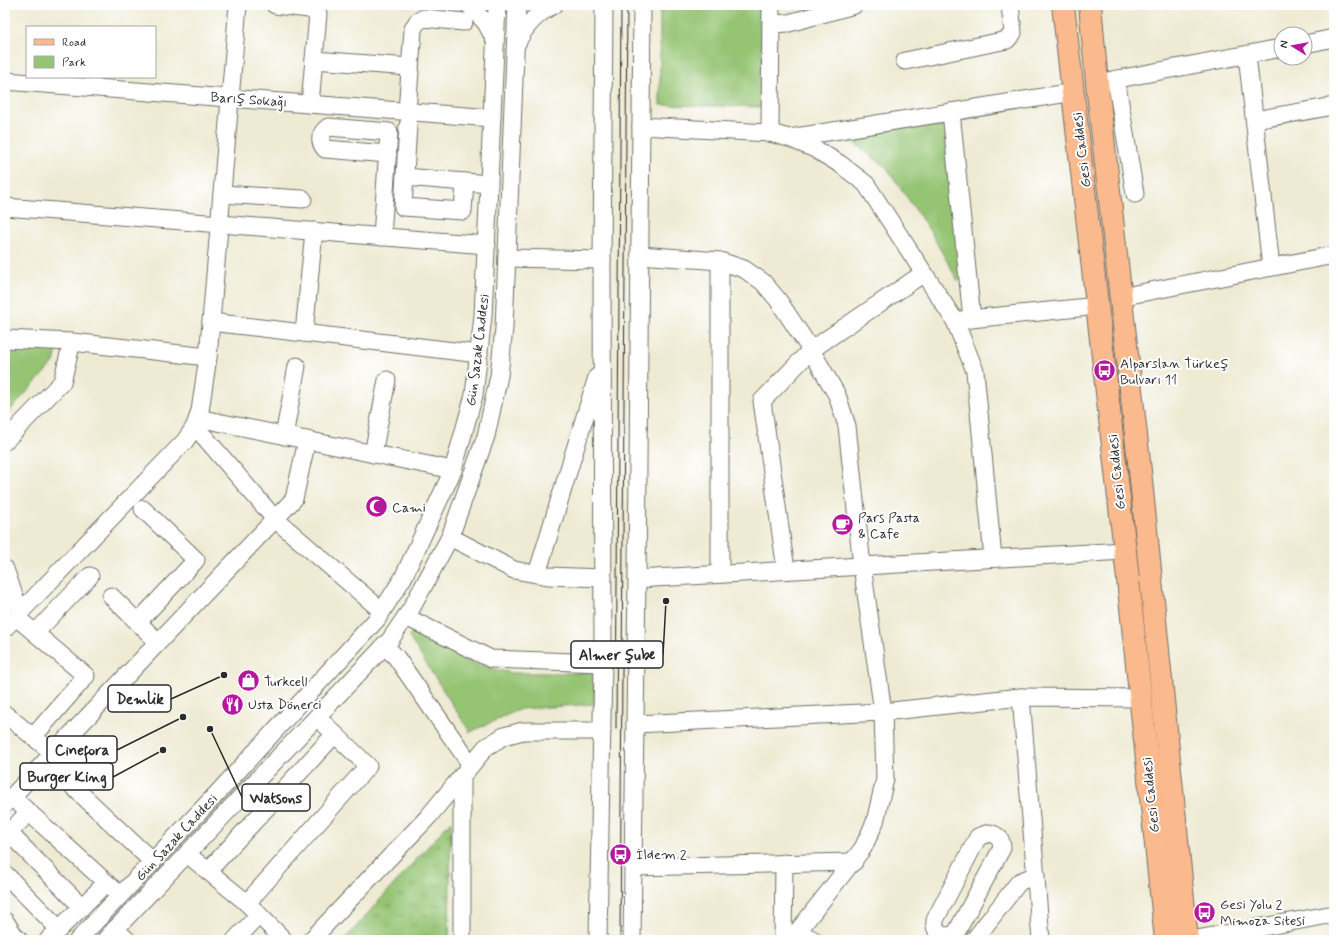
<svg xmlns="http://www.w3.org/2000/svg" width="1339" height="945" viewBox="0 0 1339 945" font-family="Mynerve,sans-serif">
  <defs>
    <pattern id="grass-tufts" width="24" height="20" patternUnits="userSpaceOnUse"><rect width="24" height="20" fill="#95c473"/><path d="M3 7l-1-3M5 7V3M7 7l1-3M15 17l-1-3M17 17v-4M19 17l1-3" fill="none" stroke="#7a9f5f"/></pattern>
  </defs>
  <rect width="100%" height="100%" fill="#fff"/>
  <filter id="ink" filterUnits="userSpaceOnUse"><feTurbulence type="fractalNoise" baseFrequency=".025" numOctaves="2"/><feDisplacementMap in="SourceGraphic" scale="8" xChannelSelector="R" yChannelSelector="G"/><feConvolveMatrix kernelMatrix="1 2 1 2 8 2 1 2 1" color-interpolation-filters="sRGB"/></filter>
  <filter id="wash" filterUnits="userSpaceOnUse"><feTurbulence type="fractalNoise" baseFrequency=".012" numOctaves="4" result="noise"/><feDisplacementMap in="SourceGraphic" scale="16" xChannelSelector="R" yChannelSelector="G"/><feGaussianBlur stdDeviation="0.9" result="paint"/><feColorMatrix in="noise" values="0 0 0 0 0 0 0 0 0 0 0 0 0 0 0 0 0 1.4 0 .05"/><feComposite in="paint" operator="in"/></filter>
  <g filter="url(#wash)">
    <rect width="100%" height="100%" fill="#eeead3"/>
    <!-- grass -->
    <path fill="url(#grass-tufts)" stroke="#60784f" d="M451 821 449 940H344Z"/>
    <!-- park -->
    <g fill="#95c473" stroke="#60784f">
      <path d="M660 5H762L763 107 660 105Z"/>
      <path d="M951 116 964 278 958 281 930 231 887 168 848 138Z"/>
      <path d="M5 342 59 343 54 362 5 416Z"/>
      <path d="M413 629 475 664 511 673H595L594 704 520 709 470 732 409 637Z"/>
    </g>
  </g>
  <g filter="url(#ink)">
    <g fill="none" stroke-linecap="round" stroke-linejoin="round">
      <defs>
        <g id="minor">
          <path d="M275 5 309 9 318 14 310 104"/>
          <path d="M469 5 486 23 495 40"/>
          <path d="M771 24 789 23 854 5"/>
          <path d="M517 43C525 26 537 13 554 5"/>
          <path d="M1305 44 1334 38"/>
          <path d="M1247 55 1271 267"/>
          <path d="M314 60 410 67"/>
          <path d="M905 61 1007 40 1013 33 1010 5"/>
          <path d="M1116 79 1135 194"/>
          <path d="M5 81 492 118"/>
          <path d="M1097 83 1281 48"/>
          <path d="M407 112 413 29 417 22 424 18 464 22"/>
          <path d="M951 112 972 319"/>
          <path d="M1255 120 1334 106"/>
          <path d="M408 125 403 207 463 211 465 182"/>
          <path d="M641 126 770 133 789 138 815 149 840 164 866 184 955 321 975 371 993 558"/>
          <path d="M770 133 771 5"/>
          <path d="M790 138 1074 92"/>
          <path d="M405 177 489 184"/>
          <path d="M222 194 303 199"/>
          <path d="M5 207 487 245"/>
          <path d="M382 237 389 132 328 127C320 133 318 141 325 149L388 154"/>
          <path d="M640 255 720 261 744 269 763 282 778 300 811 350 837 395 847 426 862 566 883 712 885 779 875 822 863 848 791 940"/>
          <path d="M507 258 602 260"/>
          <path d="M1120 297 1334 255"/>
          <path d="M961 320 1098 306"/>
          <path d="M211 322 479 354"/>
          <path d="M304 333 314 231"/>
          <path d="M5 339 72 342 208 357"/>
          <path d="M198 418 453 470"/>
          <path d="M195 426 275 519 382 611"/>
          <path d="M284 436 297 366"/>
          <path d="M5 441 62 382 72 342"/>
          <path d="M373 454 387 380"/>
          <path d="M450 537 514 570 548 576 603 578"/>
          <path d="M5 569 20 613"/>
          <path d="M786 570 762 401 811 350 924 273"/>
          <path d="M537 574 597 377"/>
          <path d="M720 574V261"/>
          <path d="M637 579 1125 551"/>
          <path d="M111 596 158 642"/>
          <path d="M16 617 86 676 33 737"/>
          <path d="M406 617 491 659 603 663"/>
          <path d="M138 622 196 560 143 509"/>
          <path d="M5 628 185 441 195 426 200 411 208 357 238 5"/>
          <path d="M35 633 90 576"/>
          <path d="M384 645 396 657 471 765"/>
          <path d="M1021 697 1041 940"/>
          <path d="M5 714 53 753"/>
          <path d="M635 724 883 712 1021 697 1140 698"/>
          <path d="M46 761 153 862"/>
          <path d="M12 797 120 895"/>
          <path d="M5 804 294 499 307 440"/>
          <path d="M9 833 82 907"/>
          <path d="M989 833C998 835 1002 840 1002 848L956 933C944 940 933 933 935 920L978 837Z"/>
          <path d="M5 837 29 812"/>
          <path d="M187 854 247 903"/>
          <path d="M633 867 854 862"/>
          <path d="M208 871 335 734"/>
          <path d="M5 874 59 929"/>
          <path d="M5 921 14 935 19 940"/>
          <path d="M115 929 127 940"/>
          <path d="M797 932 814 940"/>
          <path d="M48 940 106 883"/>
          <path d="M78 940 224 786 377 619 403 578 453 470 474 395 483 316 497 5"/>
          <path d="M105 940 390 640 411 609 450 537 486 436 499 376 504 328 517 5"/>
          <path d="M235 940 259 915"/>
          <path d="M284 940 247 903 368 766 317 717"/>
          <path d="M311 940 428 817 486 747 504 736 523 731H602"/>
          <path d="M462 940V776"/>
          <path d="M598 940 603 663 602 260 604 5"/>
          <path d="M632 940 637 579 642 5"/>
          <path d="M783 940 784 863"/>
          <path d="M974 940 1019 882 1036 875"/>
          <path d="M1191 940 1334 914"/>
        </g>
        <g id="major">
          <path d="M1063 5 1125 551 1166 940"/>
          <path d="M1090 5 1097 83 1141 480 1187 940"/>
        </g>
      </defs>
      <!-- minor casing -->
      <use href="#minor" stroke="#6f6e66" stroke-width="19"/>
      <!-- major casing -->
      <use href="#major" stroke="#6f6e66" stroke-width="24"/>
      <!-- minor -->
      <use href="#minor" stroke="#fff" stroke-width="17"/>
      <!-- major -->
      <use href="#major" stroke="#fbba8d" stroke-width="22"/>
      <!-- tram -->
      <g stroke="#2b2b2b" stroke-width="1">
        <path d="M616 729 621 5"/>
        <path d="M620 940 627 5"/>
      </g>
    </g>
  </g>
  <!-- icons -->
  <defs>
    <symbol id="bus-disc" viewBox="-11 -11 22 22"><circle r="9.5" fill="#b5179e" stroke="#fff"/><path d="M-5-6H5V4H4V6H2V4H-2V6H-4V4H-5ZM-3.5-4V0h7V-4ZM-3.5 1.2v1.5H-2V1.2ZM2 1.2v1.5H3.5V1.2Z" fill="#fff"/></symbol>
    <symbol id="mosque-disc" viewBox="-11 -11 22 22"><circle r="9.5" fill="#b5179e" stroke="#fff"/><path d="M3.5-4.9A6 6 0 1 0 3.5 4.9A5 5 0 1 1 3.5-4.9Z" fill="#fff"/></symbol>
    <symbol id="cafe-disc" viewBox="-11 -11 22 22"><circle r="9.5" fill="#b5179e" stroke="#fff"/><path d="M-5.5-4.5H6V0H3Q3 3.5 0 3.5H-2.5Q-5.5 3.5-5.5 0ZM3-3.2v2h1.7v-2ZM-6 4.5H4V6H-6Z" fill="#fff"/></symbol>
    <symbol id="shop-disc" viewBox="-11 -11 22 22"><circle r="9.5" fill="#b5179e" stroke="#fff"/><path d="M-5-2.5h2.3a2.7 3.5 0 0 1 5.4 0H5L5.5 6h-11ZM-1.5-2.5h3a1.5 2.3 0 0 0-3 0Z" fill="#fff"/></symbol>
    <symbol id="restaurant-disc" viewBox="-11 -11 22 22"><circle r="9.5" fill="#b5179e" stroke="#fff"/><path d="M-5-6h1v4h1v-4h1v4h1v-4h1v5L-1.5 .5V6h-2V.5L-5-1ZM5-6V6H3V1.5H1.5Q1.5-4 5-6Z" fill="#fff"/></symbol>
  </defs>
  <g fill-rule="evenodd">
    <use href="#bus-disc" x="1092" y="358" width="25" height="25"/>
    <use href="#mosque-disc" x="364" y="494" width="25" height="25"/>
    <use href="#cafe-disc" x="830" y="512" width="25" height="25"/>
    <use href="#shop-disc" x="236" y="668" width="25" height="25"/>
    <use href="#restaurant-disc" x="220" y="692" width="25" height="25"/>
    <use href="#bus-disc" x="608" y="842" width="25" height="25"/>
    <use href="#bus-disc" x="1192" y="900" width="25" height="25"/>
  </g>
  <g text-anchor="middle" stroke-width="4" stroke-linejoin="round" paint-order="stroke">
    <!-- street labels -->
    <g font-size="14" fill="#2b2b2b" stroke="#fff">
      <text transform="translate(249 99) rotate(4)" y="5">Barış Sokağı</text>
      <text transform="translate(1081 150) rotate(-97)" y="5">Gesi Caddesi</text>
      <text transform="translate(477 350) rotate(-83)" y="5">Gün Sazak Caddesi</text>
      <text transform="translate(1116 472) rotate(-96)" y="5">Gesi Caddesi</text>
      <text transform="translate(1150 795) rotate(-96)" y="5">Gesi Caddesi</text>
      <text transform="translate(176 837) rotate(-47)" y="5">Gün Sazak Caddesi</text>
    </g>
    <!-- poi labels -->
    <g font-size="14" fill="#2b2b2b" stroke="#fff" text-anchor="start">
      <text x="1120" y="368">Alparslan Türkeş<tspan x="1120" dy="16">Bulvarı 11</tspan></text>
      <text x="392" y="512">Cami</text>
      <text x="858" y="522">Pars Pasta<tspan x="858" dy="16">&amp; Cafe</tspan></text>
      <text x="264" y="686">Turkcell</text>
      <text x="248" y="709">Usta Dönerci</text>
      <text x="636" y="859">İldem 2</text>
      <text x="1220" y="909">Gesi Yolu 2<tspan x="1220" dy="16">Mimoza Sitesi</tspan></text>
    </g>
  </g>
  <!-- callouts -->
  <path fill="none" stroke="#2b2b2b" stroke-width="1.5" d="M666 601L663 655M224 675L171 699M183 717L117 750M163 750L113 777M210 729L242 797"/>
  <g fill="#2b2b2b" stroke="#fff" stroke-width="1.5">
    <circle cx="666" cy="601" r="4"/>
    <circle cx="224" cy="675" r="4"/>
    <circle cx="183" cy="717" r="4"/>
    <circle cx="163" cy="750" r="4"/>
    <circle cx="210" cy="729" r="4"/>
  </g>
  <g fill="#fff" stroke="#2b2b2b" stroke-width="1.5">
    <rect x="571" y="641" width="92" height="27" rx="4"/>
    <rect x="108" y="685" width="63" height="27" rx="4"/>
    <rect x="47" y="736" width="70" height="27" rx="4"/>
    <rect x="20" y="763" width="93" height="27" rx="4"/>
    <rect x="242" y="784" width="68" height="27" rx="4"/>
  </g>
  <g font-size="15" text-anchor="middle" font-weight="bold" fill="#2b2b2b">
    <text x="617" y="660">Almer şube</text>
    <text x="140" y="704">Demlik</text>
    <text x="82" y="755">Cinefora</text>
    <text x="67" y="782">Burger King</text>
    <text x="276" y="803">Watsons</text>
  </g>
  <!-- margin -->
  <rect width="1339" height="945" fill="none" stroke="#fff" stroke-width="20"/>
  <!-- legend -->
  <rect x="26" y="26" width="130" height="52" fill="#ffffff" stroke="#aaaaaa"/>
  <rect x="34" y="39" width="20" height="6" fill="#fbba8d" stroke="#aaaaaa"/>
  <text x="62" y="46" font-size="12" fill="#2b2b2b">Road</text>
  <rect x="34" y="56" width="20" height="12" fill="#95c473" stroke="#aaaaaa"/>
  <text x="62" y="66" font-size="12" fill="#2b2b2b">Park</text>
  <!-- north arrow -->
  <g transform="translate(1293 46) rotate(281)"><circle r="19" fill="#ffffff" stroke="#aaaaaa"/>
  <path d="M0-3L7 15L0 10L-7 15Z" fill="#b5179e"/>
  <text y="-6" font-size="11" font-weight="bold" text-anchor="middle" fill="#2b2b2b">N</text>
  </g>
</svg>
